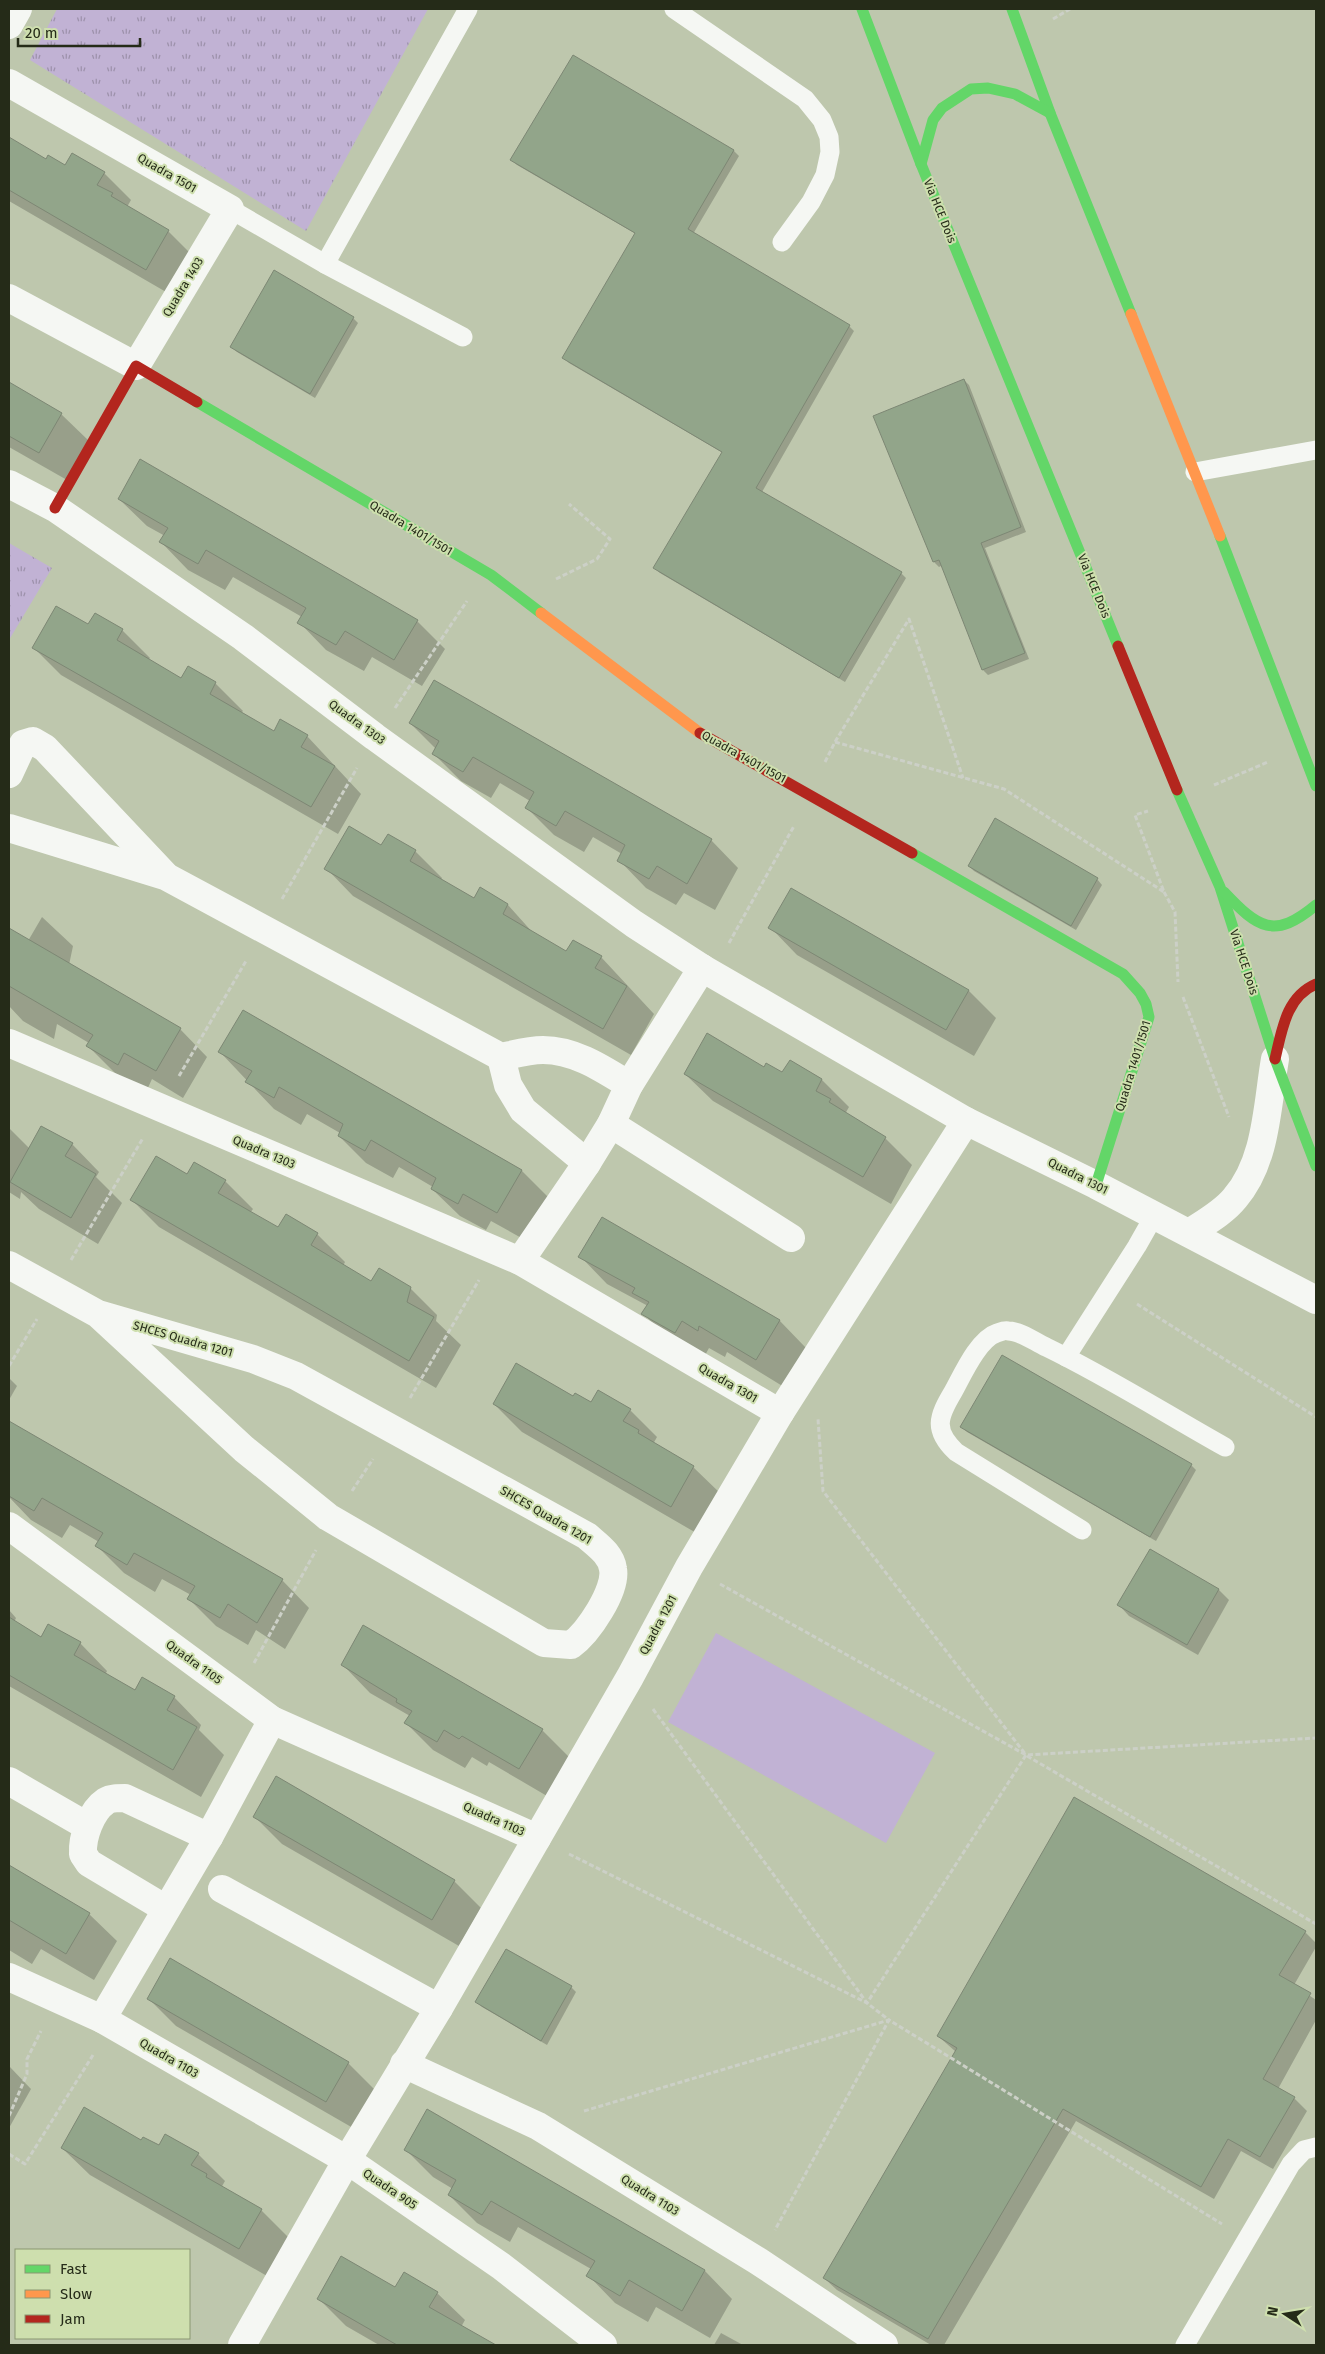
<svg xmlns="http://www.w3.org/2000/svg" width="1325" height="2354" viewBox="0 0 1325 2354" font-family="'Fira Sans',sans-serif">
  <defs>
    <pattern id="grass-tufts" width="24" height="20" patternUnits="userSpaceOnUse" patternTransform="scale(1.25)"><rect width="24" height="20" fill="#c1b2d4"/><path d="M3 7l-1-3M5 7V3M7 7l1-3M15 17l-1-3M17 17v-4M19 17l1-3" fill="none" stroke="#9d91ab"/></pattern>
  </defs>
  <rect width="100%" height="100%" fill="#bec7ad"/>
  <!-- grass -->
  <g fill="url(#grass-tufts)">
    <path d="M57 9H428L306 231 30 60Z"/>
    <path d="M9 543 52 568 9 640Z"/>
  </g>
  <!-- pitch -->
  <path fill="#c1b2d4" d="M716 1633 935 1753 886 1843 668 1722Z"/>
  <!-- shadow -->
  <g fill="#0003">
    <path d="M573 57 734 151 739 156 693 234 849 326 854 331 762 492 901 573 906 578 845 682 660 573 655 568 723 453 569 363 564 357 636 234 517 165 512 160Z"/>
    <path d="M9 139 46 161 65 167 104 173 131 200 127 207 168 231 195 258 173 296 9 201Z"/>
    <path d="M353 318 358 323 315 398 237 352 232 347Z"/>
    <path d="M964 380 969 385 1026 532 985 548 1029 659 988 675 983 670 943 565 939 567 934 562Z"/>
    <path d="M9 383 61 414 89 441 67 480 9 447Z"/>
    <path d="M141 461 417 621 445 649 422 686 372 657 364 671 326 650 299 622 302 617 233 577 225 590 188 570 161 542 165 536 147 526 119 499Z"/>
    <path d="M89 626 122 630 150 658 148 660 182 679 188 668 215 683 243 711 241 713 274 732 307 736 361 794 338 834 61 675 34 648Z"/>
    <path d="M410 723 711 840 738 868 715 910 684 893 676 905 646 888 619 860 622 854 593 837 584 852 554 835 526 807 530 801 500 783 491 798 461 781 433 753 436 749Z"/>
    <path d="M996 820 1097 879 1102 885 1076 930 974 871 969 866Z"/>
    <path d="M382 846 415 851 442 878 441 880 474 899 481 889 508 905 534 934 567 953 601 957 654 1014 631 1055 353 896 326 868Z"/>
    <path d="M42 917 73 946 69 965 180 1029 207 1057 183 1098 152 1079 146 1092 115 1073 88 1046 89 1043 57 1024 54 1039 23 1021 9 1006V930L28 941Z"/>
    <path d="M770 927 969 991 996 1018 974 1056 797 955Z"/>
    <path d="M243 1012 522 1171 549 1198 525 1240 491 1221 486 1230 460 1216 432 1189 433 1187 399 1167 393 1178 366 1163 339 1136 340 1133 307 1114 301 1125 274 1109 220 1052Z"/>
    <path d="M790 1062 822 1080 849 1107 845 1114 885 1138 912 1165 891 1204 713 1101 685 1074 765 1068 783 1074Z"/>
    <path d="M9 1128 30 1149 72 1144 99 1172 96 1177 122 1203 98 1244 39 1209 21 1192 20 1199 9 1192Z"/>
    <path d="M194 1164 226 1182 253 1209 250 1213 278 1229 286 1216 317 1234 345 1262 343 1266 371 1282 410 1288 437 1315 436 1321 461 1345 436 1388 159 1227 132 1200 187 1176Z"/>
    <path d="M580 1256 779 1320 806 1348 784 1387 727 1352 725 1357 709 1348 703 1359 670 1341 643 1313 648 1306 607 1284Z"/>
    <path d="M9 1378 17 1386 9 1400Z"/>
    <path d="M574 1398 592 1404 630 1410 657 1437 653 1444 693 1467 721 1494 698 1534 522 1432 494 1404Z"/>
    <path d="M9 1422 282 1580 309 1608 285 1649 256 1630 248 1645 216 1626 189 1599 191 1595 162 1579 155 1592 124 1573 97 1546 99 1542 70 1525 62 1538 31 1520 9 1497Z"/>
    <path d="M962 1427 1191 1465 1196 1470 1156 1541 967 1432Z"/>
    <path d="M1219 1590 1229 1600 1198 1655 1129 1616 1119 1605Z"/>
    <path d="M9 1610 16 1618 14 1622 42 1639 80 1643 107 1671 105 1675 135 1692 174 1697 201 1725 199 1730 224 1755 201 1797 9 1686Z"/>
    <path d="M343 1665 542 1730 569 1757 547 1796 489 1762 487 1766 472 1757 465 1768 433 1750 406 1723 410 1716 370 1693Z"/>
    <path d="M254 1816 454 1881 481 1908 459 1946 282 1844Z"/>
    <path d="M9 1867 89 1914 117 1941 94 1980 41 1949 32 1964 9 1950Z"/>
    <path d="M1305 1932 1316 1943V1947L1294 1985 1316 2000V2020L1278 2089 1294 2098 1307 2111 1273 2169 1241 2151 1214 2199 1076 2121 944 2345H931L837 2290 824 2278 956 2052 938 2036Z"/>
    <path d="M507 1950 571 1987 576 1992 547 2045 482 2007 477 2002Z"/>
    <path d="M149 1999 348 2063 375 2090 353 2128 176 2026Z"/>
    <path d="M9 2066 31 2089 9 2128Z"/>
    <path d="M428 2110 705 2271 732 2299 710 2338 656 2307 648 2322 615 2303 588 2275 591 2269 518 2227 510 2242 477 2223 449 2195 453 2189 433 2177 406 2150Z"/>
    <path d="M142 2141 159 2147 198 2154 225 2181 221 2188 261 2210 289 2238 267 2276 90 2175 62 2148Z"/>
    <path d="M395 2289 437 2293 465 2320 461 2327 493 2345H379L346 2326 319 2299Z"/>
    <path d="M721 2333 743 2345H714Z"/>
  </g>
  <!-- building -->
  <g fill="#92a58a" stroke="#7d8774">
    <path d="M573 55 734 150 688 229 850 325 756 488 902 572 839 678 653 568 722 452 562 358 635 233 510 160Z"/>
    <path d="M9 137 46 159 48 155 65 165 72 153 105 172 97 185 113 193 111 196 169 230 146 270 9 190Z"/>
    <path d="M274 270 354 317 310 394 230 347Z"/>
    <path d="M964 379 1021 527 981 543 1025 653 982 670 939 560 933 562 873 416Z"/>
    <path d="M9 382 62 413 39 453 9 436Z"/>
    <path d="M140 459 418 620 394 660 345 631 336 645 297 623 306 608 206 550 198 564 159 542 168 528 118 499Z"/>
    <path d="M56 606 88 624 95 613 123 629 117 640 181 678 188 666 216 682 210 694 274 731 280 719 308 735 301 747 335 766 311 807 32 648Z"/>
    <path d="M434 680 712 839 687 884 657 866 649 879 617 861 625 845 565 811 556 826 525 808 534 792 473 757 463 772 432 754 439 741 409 723Z"/>
    <path d="M995 818 1098 878 1071 926 968 866Z"/>
    <path d="M349 826 381 845 388 834 416 850 410 861 474 898 480 887 508 904 503 914 566 951 573 940 602 956 595 968 627 986 603 1029 324 869Z"/>
    <path d="M791 888 969 990 946 1030 768 928Z"/>
    <path d="M9 928 181 1028 156 1071 124 1053 118 1065 86 1046 93 1035 9 986Z"/>
    <path d="M243 1010 522 1170 497 1213 463 1194 458 1204 431 1189 436 1178 371 1140 365 1151 338 1136 343 1124 279 1087 274 1098 245 1082 252 1071 218 1052Z"/>
    <path d="M707 1033 764 1067 766 1063 782 1072 790 1060 822 1079 816 1091 831 1099 829 1102 886 1137 863 1177 684 1074Z"/>
    <path d="M41 1126 73 1143 65 1156 96 1174 71 1218 10 1182Z"/>
    <path d="M156 1156 187 1174 194 1162 226 1180 218 1193 278 1227 286 1214 318 1233 311 1245 371 1281 379 1268 411 1287 407 1302 434 1317 409 1361 130 1200Z"/>
    <path d="M602 1217 780 1320 756 1360 699 1326 698 1331 682 1321 675 1333 641 1314 649 1302 632 1293 635 1288 578 1257Z"/>
    <path d="M1002 1355 1192 1464 1150 1537 960 1427Z"/>
    <path d="M516 1363 573 1396 575 1393 591 1402 598 1390 631 1409 623 1421 639 1430 638 1433 694 1466 671 1507 493 1404Z"/>
    <path d="M9 1421 283 1579 257 1623 228 1604 220 1618 187 1599 195 1586 134 1553 127 1565 95 1546 103 1533 42 1498 34 1511 9 1496Z"/>
    <path d="M1150 1549 1219 1589 1187 1645 1117 1605Z"/>
    <path d="M9 1617 41 1637 48 1624 81 1642 74 1655 135 1690 142 1677 175 1696 167 1710 197 1727 173 1770 9 1675Z"/>
    <path d="M363 1625 543 1729 519 1769 462 1736 459 1739 444 1730 437 1742 404 1723 412 1711 396 1702 397 1699 341 1665Z"/>
    <path d="M276 1776 455 1880 432 1920 253 1817Z"/>
    <path d="M1074 1797 1306 1931 1279 1975 1311 1993 1263 2079 1295 2097 1260 2157 1228 2139 1201 2187 1063 2109 928 2339 823 2278 957 2048 937 2036Z"/>
    <path d="M9 1865 90 1913 66 1954 9 1920Z"/>
    <path d="M506 1949 572 1986 541 2041 475 2002Z"/>
    <path d="M170 1958 349 2062 326 2102 147 1999Z"/>
    <path d="M84 2107 141 2140 143 2137 159 2145 165 2134 199 2153 191 2165 207 2174 206 2177 262 2209 239 2249 61 2148Z"/>
    <path d="M427 2109 705 2270 682 2311 629 2280 620 2296 586 2276 595 2261 491 2201 482 2215 448 2195 456 2180 404 2150Z"/>
    <path d="M341 2256 395 2287 404 2272 438 2292 429 2307 496 2345H397L317 2299Z"/>
  </g>
  <g fill="none" stroke-linecap="round" stroke-linejoin="round">
    <!-- path -->
    <g stroke="#ccd0c7" stroke-width="3" stroke-dasharray="5 2.5" stroke-linecap="butt">
      <path d="M1053 19 1070 9"/>
      <path d="M556 579 597 559 610 539 569 504"/>
      <path d="M395 708 467 601"/>
      <path d="M835 742 1004 789 1164 892 1135 815 1148 811"/>
      <path d="M825 762 835 742 909 619 963 778"/>
      <path d="M1214 785 1268 762"/>
      <path d="M1164 892 1175 912 1178 982"/>
      <path d="M282 899 357 768"/>
      <path d="M729 943 794 826"/>
      <path d="M1183 997 1229 1117"/>
      <path d="M179 1076 246 961"/>
      <path d="M71 1260 143 1138"/>
      <path d="M1137 1304 1316 1417"/>
      <path d="M9 1366 37 1319"/>
      <path d="M410 1398 479 1280"/>
      <path d="M352 1491 373 1459"/>
      <path d="M720 1584 1026 1755 1316 1738"/>
      <path d="M254 1663 316 1550"/>
      <path d="M653 1709 867 2003 889 2020 775 2230"/>
      <path d="M1027 1756 1316 1924"/>
      <path d="M569 1854 867 2003 1026 1755 823 1491 818 1419"/>
      <path d="M584 2111 889 2020 1222 2224"/>
      <path d="M9 2116 27 2074V2059L41 2031"/>
      <path d="M9 2154 25 2164 93 2055"/>
    </g>
    <!-- lane -->
    <g stroke="#f5f7f3" stroke-width="19">
      <path d="M674 9 805 99 822 120 829 137 830 152 825 175 811 202 782 242"/>
      <path d="M230 209 325 264 463 337"/>
      <path d="M325 264 468 9"/>
      <path d="M1195 472 1316 450"/>
      <path d="M1066 1357 1137 1246 1154 1216"/>
      <path d="M1082 1530 956 1452C933 1430 938 1417 953 1392 962 1376 978 1339 997 1333 1000 1332 1005 1330 1008 1331 1021 1331 1035 1342 1046 1347 1108 1377 1166 1414 1225 1447"/>
      <path d="M1185 2345 1291 2164 1304 2150 1316 2147"/>
    </g>
    <!-- street -->
    <g stroke="#f5f7f3" stroke-width="28">
      <path d="M9 25 18 9"/>
      <path d="M9 83 230 209 136 366 9 298"/>
      <path d="M9 484 55 508 243 637 375 737 634 924 702 968 966 1121 1096 1185 1316 1300"/>
      <path d="M9 774 23 744 33 741 45 748 164 874"/>
      <path d="M9 828 165 876 501 1057C515 1054 529 1050 543 1050 575 1050 603 1069 629 1085"/>
      <path d="M9 1043 520 1261 780 1413"/>
      <path d="M501 1057 508 1085 523 1110 587 1163"/>
      <path d="M611 1124 791 1238"/>
      <path d="M1189 1233C1204 1223 1223 1213 1235 1198 1267 1161 1267 1105 1275 1059"/>
      <path d="M520 1261 587 1163 611 1124 629 1085 702 968"/>
      <path d="M9 1265 98 1314 253 1359 296 1376 587 1536C597 1545 611 1554 613 1569 617 1590 588 1633 571 1645L544 1643 328 1517 244 1449 98 1314"/>
      <path d="M9 1526 272 1720 537 1838"/>
      <path d="M9 1781 87 1826"/>
      <path d="M222 1889 439 2008"/>
      <path d="M166 1909 89 1863 83 1854C82 1837 91 1811 106 1801 111 1798 118 1798 125 1798L209 1837"/>
      <path d="M9 1977 102 2019 347 2160 501 2266 603 2345"/>
      <path d="M102 2019 209 1837 272 1720"/>
      <path d="M404 2064 538 2126 758 2261 884 2345"/>
      <path d="M242 2345 347 2160 439 2008 630 1677 689 1567 780 1413 966 1121"/>
    </g>
    <!-- fast -->
    <g stroke="#63d668" stroke-width="11">
      <path d="M862 9 921 164 1118 646"/>
      <path d="M1012 9 1050 113 1131 314"/>
      <path d="M921 164 933 120 942 108 971 89 988 88 1015 94 1050 113"/>
      <path d="M197 402 491 575 541 613"/>
      <path d="M1220 536 1316 786"/>
      <path d="M1177 790 1220 887 1275 1059 1316 1166"/>
      <path d="M912 853 1123 974 1140 993 1146 1004 1149 1017 1096 1185"/>
      <path d="M1224 892C1258 928 1274 940 1316 905"/>
    </g>
    <!-- slow -->
    <g stroke="#ff974d" stroke-width="11">
      <path d="M1131 314 1220 536"/>
      <path d="M541 613 700 733"/>
    </g>
    <!-- jam -->
    <g stroke="#b3261e" stroke-width="11">
      <path d="M55 508 136 366 197 402"/>
      <path d="M1118 646 1177 790"/>
      <path d="M700 733 912 853"/>
      <path d="M1275 1059C1282 1030 1286 997 1316 984"/>
    </g>
  </g>
  <g text-anchor="middle" stroke-width="4" stroke-linejoin="round" paint-order="stroke">
    <!-- street labels -->
    <g font-size="12" fill="#252b18" stroke="#cedfae">
      <text transform="translate(167 173) rotate(30)" y="4">Quadra 1501</text>
      <text transform="translate(940 211) rotate(68)" y="4">Via HCE Dois</text>
      <text transform="translate(183 287) rotate(-59)" y="4">Quadra 1403</text>
      <text transform="translate(411 528) rotate(31)" y="4">Quadra 1401/1501</text>
      <text transform="translate(1094 586) rotate(68)" y="4">Via HCE Dois</text>
      <text transform="translate(357 722) rotate(36)" y="4">Quadra 1303</text>
      <text transform="translate(744 757) rotate(29)" y="4">Quadra 1401/1501</text>
      <text transform="translate(1244 962) rotate(72)" y="4">Via HCE Dois</text>
      <text transform="translate(1133 1066) rotate(-73)" y="4">Quadra 1401/1501</text>
      <text transform="translate(264 1152) rotate(23)" y="4">Quadra 1303</text>
      <text transform="translate(1078 1176) rotate(27)" y="4">Quadra 1301</text>
      <text transform="translate(183 1339) rotate(16)" y="4">SHCES Quadra 1201</text>
      <text transform="translate(728 1383) rotate(30)" y="4">Quadra 1301</text>
      <text transform="translate(546 1515) rotate(30)" y="4">SHCES Quadra 1201</text>
      <text transform="translate(658 1625) rotate(-62)" y="4">Quadra 1201</text>
      <text transform="translate(194 1662) rotate(36)" y="4">Quadra 1105</text>
      <text transform="translate(494 1819) rotate(24)" y="4">Quadra 1103</text>
      <text transform="translate(169 2058) rotate(30)" y="4">Quadra 1103</text>
      <text transform="translate(390 2189) rotate(34)" y="4">Quadra 905</text>
      <text transform="translate(650 2195) rotate(32)" y="4">Quadra 1103</text>
    </g>
  </g>
  <!-- border -->
  <rect width="1325" height="2354" fill="none" stroke="#252b18" stroke-width="20"/>
  <!-- legend -->
  <rect x="15" y="2249" width="175" height="90" fill="#cedfae" stroke="#8a9772"/>
  <rect x="25" y="2265" width="25" height="8" fill="#63d668" stroke="#8a9772"/>
  <text x="60" y="2274" font-size="15" fill="#252b18">Fast</text>
  <rect x="25" y="2290" width="25" height="8" fill="#ff974d" stroke="#8a9772"/>
  <text x="60" y="2299" font-size="15" fill="#252b18">Slow</text>
  <rect x="25" y="2315" width="25" height="8" fill="#b3261e" stroke="#8a9772"/>
  <text x="60" y="2324" font-size="15" fill="#252b18">Jam</text>
  <!-- north arrow -->
  <g transform="translate(1285 2314) rotate(282)" stroke="#cedfae" stroke-width="4" paint-order="stroke">
  <path d="M0-4L9 19L0 12L-9 19Z" fill="#252b18"/>
  <text y="-8" font-size="14" font-weight="bold" text-anchor="middle" fill="#252b18">N</text>
  </g>
  <!-- scale -->
  <path d="M18 38v8h122v-8" fill="none" stroke="#252b18" stroke-width="2.5"/>
  <text x="25" y="38" font-size="15" fill="#252b18" stroke="#cedfae" stroke-width="4" paint-order="stroke">20 m</text>
</svg>
